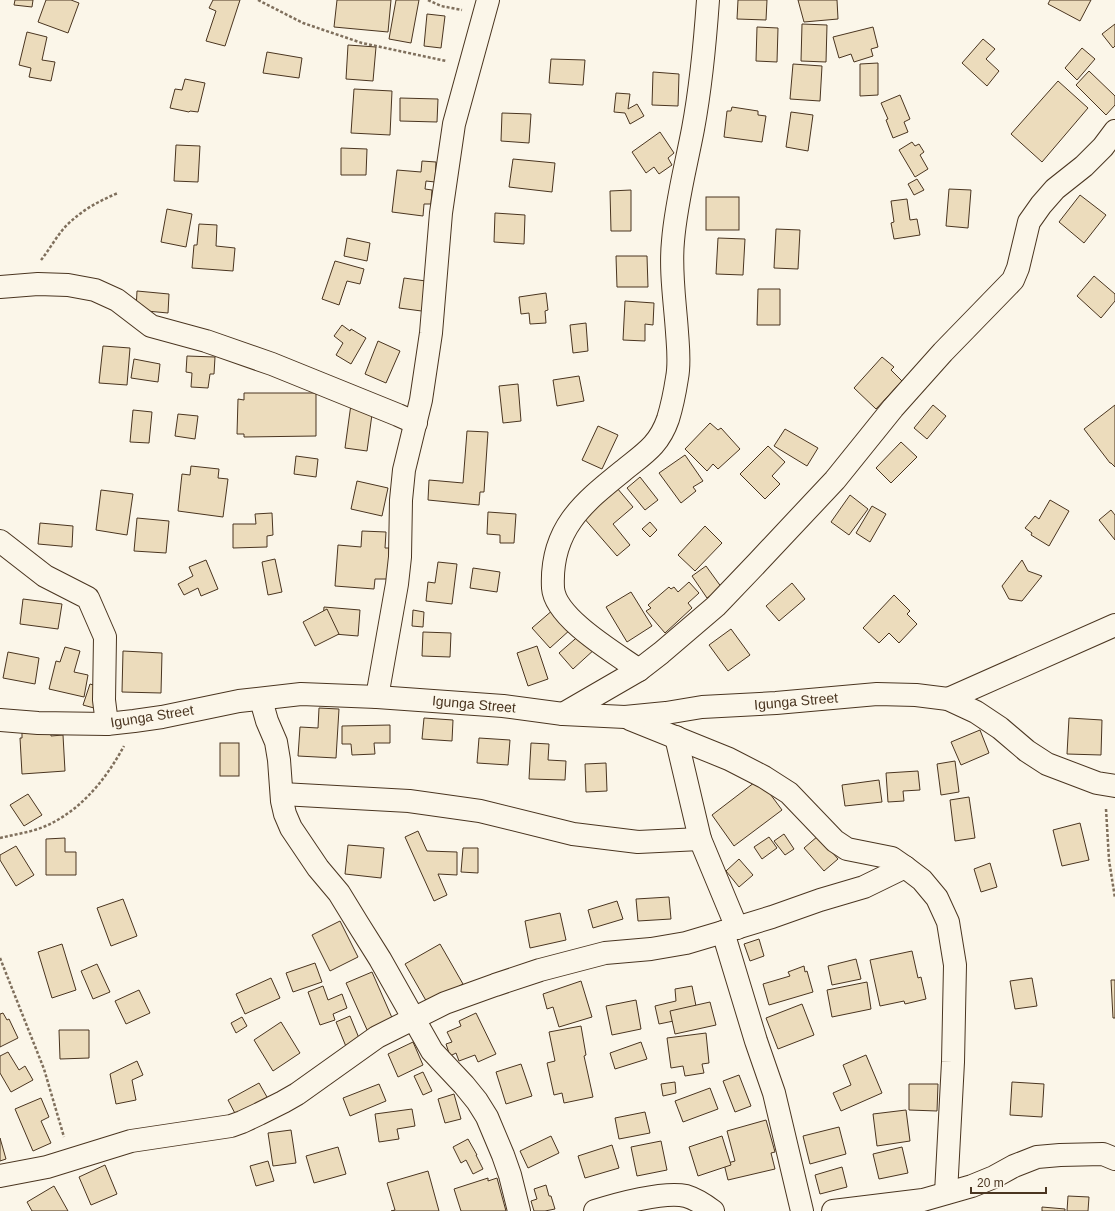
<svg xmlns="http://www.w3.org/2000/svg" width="1115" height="1211" viewBox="0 0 1115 1211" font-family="Helvetica,sans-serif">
  <rect width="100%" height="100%" fill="#fbf6e9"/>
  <!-- building -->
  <g fill="#ecdcbc" stroke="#4a3520">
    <path d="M15 0H33L32 7 14 5Z"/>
    <path d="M46 0H71L79 3 68 33 38 22Z"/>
    <path d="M213 0H240L225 46 206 41 216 11 209 8Z"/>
    <path d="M337 0H391L388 32 334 27Z"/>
    <path d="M396 0H419L411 43 389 39Z"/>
    <path d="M738 0H767L766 20 737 19Z"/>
    <path d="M798 0H837L838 19 804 22Z"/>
    <path d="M1050 0H1091L1080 21 1048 4Z"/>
    <path d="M427 14 445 16 441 48 424 46Z"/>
    <path d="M802 24 827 25 826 62 801 61Z"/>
    <path d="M1115 24V46L1113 48 1102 34Z"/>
    <path d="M757 27 778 28 777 62 756 61Z"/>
    <path d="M873 27 878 47 871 49 873 56 854 62 851 54 839 58 833 37Z"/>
    <path d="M27 32 47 37 42 60 55 62 51 81 29 77 31 68 19 65Z"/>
    <path d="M983 39 995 49 986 59 999 71 987 86 962 63Z"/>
    <path d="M348 45 376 47 373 81 346 79Z"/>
    <path d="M1082 48 1095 59 1077 80 1065 68Z"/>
    <path d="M267 52 302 58 299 78 263 73Z"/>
    <path d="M551 59 585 60 583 85 549 83Z"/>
    <path d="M878 63V95L860 96V64Z"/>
    <path d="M793 64 822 66 820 101 790 99Z"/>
    <path d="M1089 71 1115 96V105L1106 115 1076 85Z"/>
    <path d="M653 72 679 74 678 106 652 105Z"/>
    <path d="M185 79 205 83 198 112 190 111 189 112 170 108 175 89 182 90Z"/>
    <path d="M1058 81 1088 108 1042 162 1011 134Z"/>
    <path d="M354 89 392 91 390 135 351 133Z"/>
    <path d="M616 93 630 94 628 109 637 104 644 116 630 124 625 113 614 112Z"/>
    <path d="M900 95 910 119 904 122 908 132 893 138 886 120 888 119 881 103Z"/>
    <path d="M400 98 438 99 437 122 400 121Z"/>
    <path d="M732 107 758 111V115L766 116 762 142 724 137 727 111H731Z"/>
    <path d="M791 112 813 115 808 151 786 147Z"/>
    <path d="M502 113 531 114 529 143 501 141Z"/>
    <path d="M660 132 674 153 668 158 672 165 659 174 654 167 646 173 632 152Z"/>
    <path d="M912 142 915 146 919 144 924 152 920 155 928 169 915 177 899 150Z"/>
    <path d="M176 145 200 146 198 182 174 181Z"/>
    <path d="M341 148 367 149 366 175H341Z"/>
    <path d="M513 159 555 163 552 192 509 187Z"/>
    <path d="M422 161 436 162 435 182 426 181 425 189 432 190 431 204H424L423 216 392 212 397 170 421 172Z"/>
    <path d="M917 179 924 190 914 195 908 184Z"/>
    <path d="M949 189 971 190 968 228 946 226Z"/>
    <path d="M631 190V231H611L610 191Z"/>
    <path d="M1080 195 1106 215 1084 243 1059 222Z"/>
    <rect x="706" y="197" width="33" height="33"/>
    <path d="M907 199 910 220 917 219 920 235 894 239 891 223 894 222 891 201Z"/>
    <path d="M167 209 192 214 186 247 161 242Z"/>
    <path d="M495 213 525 215 524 244 494 242Z"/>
    <path d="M199 224 217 225 216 246 235 248 233 271 192 268 194 245H197Z"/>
    <path d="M776 229 800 230 798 269 774 268Z"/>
    <path d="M347 238 370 243 367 261 344 256Z"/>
    <path d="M718 238 745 239 743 275 716 274Z"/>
    <path d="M616 256H647L648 287H617Z"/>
    <path d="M335 261 364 269 360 284 347 281 339 305 322 299Z"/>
    <path d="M1094 276 1115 294V301L1101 318 1077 296Z"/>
    <path d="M404 278 433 282 429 312 399 308Z"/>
    <path d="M758 289H780V325H757Z"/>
    <path d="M137 291 169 294 168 313 136 310Z"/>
    <path d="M546 293 548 310 545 311 546 323 530 324 529 313 521 314 519 297Z"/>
    <path d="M625 301 654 303 653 325 645 324V341L623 340Z"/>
    <path d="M586 323 588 351 573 353 570 325Z"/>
    <path d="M342 325 350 331 351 329 366 338 351 364 336 355 343 343 334 336Z"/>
    <path d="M378 341 400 351 386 383 365 374Z"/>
    <path d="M103 346 130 348 127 385 99 383Z"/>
    <path d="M187 356 215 357 214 374H210L208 388 191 387 192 373 186 372Z"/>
    <path d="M882 357 894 367 891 370 902 381 876 409 854 388Z"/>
    <path d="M134 359 160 364 158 382 131 378Z"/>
    <path d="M579 376 584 401 557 406 553 380Z"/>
    <path d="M518 384 521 421 503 423 499 386Z"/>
    <path d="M244 393H316V436L244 437V434H237L238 399 244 400Z"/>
    <path d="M351 404 373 407 367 451 345 448Z"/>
    <path d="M933 405 946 416 927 439 914 428Z"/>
    <path d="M1115 405V467L1111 463H1110L1084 429Z"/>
    <path d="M133 410 152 412 149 443 130 442Z"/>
    <path d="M178 414 198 416 195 439 175 436Z"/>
    <path d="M710 423 718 430 721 428 740 449 718 469 713 464 707 471 685 449Z"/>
    <path d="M598 426 618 435 602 469 582 460Z"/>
    <path d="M785 429 818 448 807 466 774 446Z"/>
    <path d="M467 431 488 432 484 492H480L479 505 428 500 429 480 463 483Z"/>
    <path d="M901 442 917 457 891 483 876 468Z"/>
    <path d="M768 446 785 462 772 476 780 484 765 499 740 474Z"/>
    <path d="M685 455 703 481 693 487 696 491 681 503 659 473Z"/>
    <path d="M296 456 318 459 316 477 294 474Z"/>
    <path d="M191 466 219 469 218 478 228 479 223 517 178 511 182 474 190 475Z"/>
    <path d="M640 477 658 500 645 510 627 488Z"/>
    <path d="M357 481 388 488 382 516 351 509Z"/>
    <path d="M617 488 633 507 613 524 630 545 617 556 583 517Z"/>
    <path d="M101 490 133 494 127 535 96 530Z"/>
    <path d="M850 495 868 509 849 535 831 522Z"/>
    <path d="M1050 500 1069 511 1049 546 1031 535 1032 533 1025 528 1035 516 1039 519Z"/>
    <path d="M872 506 886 514 870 542 856 533Z"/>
    <path d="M1111 510 1115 515V540L1099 520Z"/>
    <path d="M488 512 516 514 514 543H500V535L487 534Z"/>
    <path d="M272 513 273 535 267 536V547L233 548V524H256L255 514Z"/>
    <path d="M137 518 169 521 166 553 134 551Z"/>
    <path d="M650 522 657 530 650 537 642 529Z"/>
    <path d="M40 523 73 526 72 547 38 544Z"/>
    <path d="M705 526 722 543 695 571 678 555Z"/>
    <path d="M362 531 386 532 385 548H389L388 579H375L374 589 335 586 338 545 361 547Z"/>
    <path d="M275 559 282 592 268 595 262 562Z"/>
    <path d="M206 560 218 589 201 596 198 588 184 595 178 584 193 576 189 567Z"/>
    <path d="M1022 560 1028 571 1042 576 1022 601 1009 599 1002 586Z"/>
    <path d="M438 562 457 564 452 604 426 601 428 582 435 583Z"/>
    <path d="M706 566 722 588 707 598 692 576Z"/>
    <path d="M473 568 500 572 497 592 470 588Z"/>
    <path d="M689 582 699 593 688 603 692 608 665 633 646 611 651 608 648 605 669 587 671 589 674 587 678 592Z"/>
    <path d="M792 583 805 599 779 621 766 606Z"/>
    <path d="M631 592 652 626 627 642 606 607Z"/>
    <path d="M894 595 910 611 907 614 917 624 899 643 889 633 879 643 863 628Z"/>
    <path d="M23 599 62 604 58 629 20 624Z"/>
    <path d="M324 607 360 610 358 636 322 633Z"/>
    <path d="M327 609 339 634 315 646 303 622Z"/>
    <path d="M554 609 571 629 550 648 532 628Z"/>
    <path d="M413 610 424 612 423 627 412 626Z"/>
    <path d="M731 629 750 655 728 671 709 645Z"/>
    <path d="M423 632 451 633 450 657 422 656Z"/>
    <path d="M582 633 596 648 573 669 559 653Z"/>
    <path d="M537 646 548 679 528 686 517 653Z"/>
    <path d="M65 647 80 651 74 672 88 675 84 697 49 689 56 661 60 662Z"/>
    <path d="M123 651 162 653 161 693 122 692Z"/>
    <path d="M8 652 39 658 35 684 3 678Z"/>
    <path d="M90 684 100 687 94 708 83 705Z"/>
    <path d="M319 708 339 709 336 758 298 756 300 727 318 728Z"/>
    <path d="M424 718 453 720 452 741 422 739Z"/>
    <path d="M1069 718 1102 720 1101 755 1067 754Z"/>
    <path d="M390 725V743H374L375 754 352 755 351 744H342V726Z"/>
    <path d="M50 726 51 736 63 735 65 771 22 774 20 738H22V727Z"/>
    <path d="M980 730 989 753 961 765 951 742Z"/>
    <path d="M479 738 510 740 508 765 477 763Z"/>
    <rect x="220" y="743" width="19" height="33"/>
    <path d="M531 743 549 744 548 760 566 761 565 780 529 779Z"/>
    <path d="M955 761 959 792 941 795 937 764Z"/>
    <path d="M606 763 607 791 586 792 585 764Z"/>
    <path d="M918 771 920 790 903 791 904 801 888 802 886 773Z"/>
    <path d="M759 779 782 810 734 846 712 815Z"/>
    <path d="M879 780 882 802 845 806 842 785Z"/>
    <path d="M28 794 42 815 24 826 10 805Z"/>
    <path d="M969 797 975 838 955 841 950 800Z"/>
    <path d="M1080 823 1089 860 1062 866 1053 830Z"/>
    <path d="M418 831 427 851 457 852V875L438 874 447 895 434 901 405 837Z"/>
    <path d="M784 834 794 849 785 855 774 841Z"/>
    <path d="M818 836 838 859 824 871 804 848Z"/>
    <path d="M769 837 777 848 762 859 754 847Z"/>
    <path d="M65 838V852H76V875H46V839Z"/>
    <path d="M348 845 384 848 381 878 345 874Z"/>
    <path d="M16 846 34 875 16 886 0 860V855Z"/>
    <path d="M463 848H478V873L461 872Z"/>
    <path d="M739 859 753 875 739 887 726 871Z"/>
    <path d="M990 863 997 887 981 892 974 869Z"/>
    <path d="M669 897 671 919 638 921 636 899Z"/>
    <path d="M123 899 137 936 111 946 97 908Z"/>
    <path d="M617 901 623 919 593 928 588 910Z"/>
    <path d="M560 913 566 940 530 948 525 921Z"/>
    <path d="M340 921 358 957 330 971 312 935Z"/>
    <path d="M759 939 764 956 750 961 744 944Z"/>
    <path d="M62 944 76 990 52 998 38 952Z"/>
    <path d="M440 944 463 984 428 1004 405 964Z"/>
    <path d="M912 951 918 978 921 977 926 999 905 1004 904 1001 880 1006 870 960Z"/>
    <path d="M856 959 861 979 832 985 828 966Z"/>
    <path d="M315 963 322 982 293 992 286 973Z"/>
    <path d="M97 964 110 992 93 999 81 971Z"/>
    <path d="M804 966 805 972 807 971 813 992 769 1005 763 984 790 976 788 972Z"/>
    <path d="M372 972 393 1020 368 1032 346 983Z"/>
    <path d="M271 978 280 998 245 1014 236 994Z"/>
    <path d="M1032 978 1037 1006 1015 1009 1010 981Z"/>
    <path d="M1111 980H1115V1018H1113Z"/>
    <path d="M581 981 592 1017 559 1027 553 1007 547 1009 543 994Z"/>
    <path d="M867 982 871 1009 832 1017 827 990Z"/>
    <path d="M323 986 328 1000 342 994 347 1008 333 1014 335 1020 320 1025 308 992Z"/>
    <path d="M692 986 698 1016 659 1024 655 1006 676 1001 675 989Z"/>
    <path d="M139 990 150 1013 126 1024 115 1001Z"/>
    <path d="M636 1000 641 1029 612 1035 606 1006Z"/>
    <path d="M710 1002 716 1025 675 1034 670 1011Z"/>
    <path d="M802 1004 814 1035 778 1049 766 1018Z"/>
    <path d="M3 1013 7 1020 9 1019 18 1038 0 1047V1014Z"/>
    <path d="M476 1013 496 1054 478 1062 475 1055 459 1061 456 1053 450 1056 446 1044 452 1042 447 1032 461 1026 459 1021Z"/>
    <path d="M350 1016 361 1043 347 1049 336 1022Z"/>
    <path d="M242 1017 247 1026 236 1033 231 1023Z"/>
    <path d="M281 1022 300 1053 273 1071 254 1040Z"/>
    <path d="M581 1026 586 1055 584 1056 593 1097 564 1103 562 1093 554 1095 547 1063 555 1061 549 1032Z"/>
    <path d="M59 1030H89V1058L60 1059Z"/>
    <path d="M706 1033 709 1063 702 1064 704 1073 685 1076 683 1066 671 1068 667 1038Z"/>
    <path d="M413 1042 423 1065 398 1077 388 1054Z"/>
    <path d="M641 1042 647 1059 615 1069 610 1053Z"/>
    <path d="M8 1052 19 1070 25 1066 33 1080 11 1092 0 1073V1056Z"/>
    <path d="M866 1055 882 1093 841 1111 833 1093 851 1085 843 1065Z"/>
    <path d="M137 1061 143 1075 132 1080 136 1100 116 1104 110 1074Z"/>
    <path d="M521 1064 532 1096 506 1104 496 1072Z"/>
    <path d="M423 1072 432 1091 423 1095 414 1076Z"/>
    <path d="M739 1075 751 1106 735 1112 723 1081Z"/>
    <path d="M675 1082 676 1093 663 1096 661 1084Z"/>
    <path d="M1012 1082 1044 1084 1042 1117 1010 1115Z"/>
    <path d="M259 1083 271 1104 239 1121 228 1100Z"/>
    <path d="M379 1084 386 1101 350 1116 343 1098Z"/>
    <path d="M909 1084H938L937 1111 909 1110Z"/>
    <path d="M710 1088 718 1109 683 1122 675 1101Z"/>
    <path d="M454 1094 461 1119 445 1123 438 1099Z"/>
    <path d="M41 1098 49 1117 41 1121 51 1143 33 1151 15 1109Z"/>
    <path d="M412 1109 415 1126 397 1129 399 1139 379 1142 375 1114Z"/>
    <path d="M906 1110 910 1141 877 1146 873 1114Z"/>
    <path d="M645 1112 650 1133 619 1139 615 1118Z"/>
    <path d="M766 1120 775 1152 771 1153 775 1169 728 1180 724 1164 735 1161 727 1131Z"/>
    <path d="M839 1127 846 1154 810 1164 803 1136Z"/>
    <path d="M291 1130 296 1163 273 1166 268 1133Z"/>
    <path d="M551 1136 559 1153 528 1168 520 1151Z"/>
    <path d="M722 1136 731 1165 698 1176 689 1147Z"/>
    <path d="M0 1138 6 1159 0 1161Z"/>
    <path d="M468 1139 477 1155H476L483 1169 473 1174 466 1160 461 1163 453 1147Z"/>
    <path d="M661 1141 667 1170 637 1176 631 1147Z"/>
    <path d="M612 1145 619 1168 585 1178 578 1156Z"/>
    <path d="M338 1147 346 1174 314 1183 306 1156Z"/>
    <path d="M902 1147 908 1173 879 1179 873 1154Z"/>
    <path d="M268 1161 274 1181 256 1186 250 1166Z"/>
    <path d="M105 1165 117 1194 91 1205 79 1177Z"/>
    <path d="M842 1167 847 1187 820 1194 815 1175Z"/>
    <path d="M428 1171 439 1211H391L395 1210 387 1183Z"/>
    <path d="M488 1178V1181L497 1178 506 1211H461L454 1189Z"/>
    <path d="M546 1185 549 1196H551L555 1209 545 1211H534L531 1201 537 1199 534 1189Z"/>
    <path d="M54 1186 68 1211H32L27 1202Z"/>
    <path d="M1068 1196 1089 1197 1088 1211H1067Z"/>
    <path d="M1042 1207 1065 1209V1211H1042Z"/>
  </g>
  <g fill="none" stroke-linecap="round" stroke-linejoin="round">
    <defs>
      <g id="minor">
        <path d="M0 287 38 284 68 285 95 290 117 300 151 326 206 341 272 364 398 415 416 423"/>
        <path d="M0 541 45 576 88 598 105 637 104 700 107 724"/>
        <path d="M639 670C615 653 555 618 553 588 550 529 583 503 624 470 645 453 659 445 668 419 672 406 675 391 677 378 680 363 678 347 677 332 675 302 670 271 673 241 676 203 686 166 693 129 701 86 705 43 708 0"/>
        <path d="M377 697 397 584 400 557 401 500 404 470 421 400 431 333 441 213 454 124 488 0"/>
        <path d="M948 699 1115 625"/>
        <path d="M261 700 267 721 276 742 279 760 282 801 285 814 291 828 318 868 339 893 358 924 380 959 432 1051 464 1085 477 1101 487 1117 503 1155 510 1175 519 1211"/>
        <path d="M563 714 639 670 661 653 716 606 758 562 835 480 893 408 943 352 1013 280 1018 268 1029 222 1041 205 1055 189 1084 166 1103 147 1115 131"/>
        <path d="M630 719 729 759 764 777 789 793 835 841 847 849 892 858 905 867 922 880 937 898 948 922 955 965 953 1062 946 1193"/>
        <path d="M0 720 38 723 107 724 134 721 162 717 239 701 301 694 377 697 503 706 563 714 625 717 666 713 702 707 776 703 877 694 916 695 948 699 976 712 1000 728 1027 751 1047 764 1097 783 1115 786"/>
        <path d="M676 737 700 839 737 928"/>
        <path d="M282 794 409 801 480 811 573 834 638 842 700 839"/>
        <path d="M723 932 756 1041 774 1093 802 1211"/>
        <path d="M0 1176 47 1167 131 1141 231 1126 242 1122 259 1114 283 1102 297 1094 377 1037 445 1003 495 985 540 970 605 953 651 949 686 943 723 932 772 917 820 900 864 887 905 867"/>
        <path d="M595 1211C617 1204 664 1191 686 1196 696 1199 705 1205 713 1211"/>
        <path d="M833 1211 923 1200 972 1186 994 1177 1014 1166 1037 1157 1060 1155 1103 1154 1115 1159"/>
      </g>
    </defs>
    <!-- minor casing -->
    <use href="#minor" stroke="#4a3520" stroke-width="24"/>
    <!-- path -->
    <g stroke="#7f6f5c" stroke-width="2.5" stroke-dasharray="3 2" stroke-linecap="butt">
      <path d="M258 0 303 23 362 43 446 61"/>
      <path d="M428 0 441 6 462 10"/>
      <path d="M41 260C50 249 57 235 67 225 82 210 99 201 118 193"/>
      <path d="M1106 809 1109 860 1115 898"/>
      <path d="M0 838C16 834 33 832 48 825 82 809 106 779 124 746"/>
      <path d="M0 958 44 1069 64 1137"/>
    </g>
    <!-- minor -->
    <use href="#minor" stroke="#fbf6e9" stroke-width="22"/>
  </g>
  <g text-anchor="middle" stroke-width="3" stroke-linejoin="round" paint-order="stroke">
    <!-- street labels -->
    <g font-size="14" fill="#4a3520" stroke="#fbf6e9">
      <text transform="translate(796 701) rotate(-5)" y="5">Igunga Street</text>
      <text transform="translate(474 704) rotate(5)" y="5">Igunga Street</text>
      <text transform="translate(152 716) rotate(-9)" y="5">Igunga Street</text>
    </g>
  </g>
  <!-- scale -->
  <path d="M971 1187v6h75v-6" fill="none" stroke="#4a3520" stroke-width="2"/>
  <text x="977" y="1187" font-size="12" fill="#4a3520" stroke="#fbf6e9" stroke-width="3" paint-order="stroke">20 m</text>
</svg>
